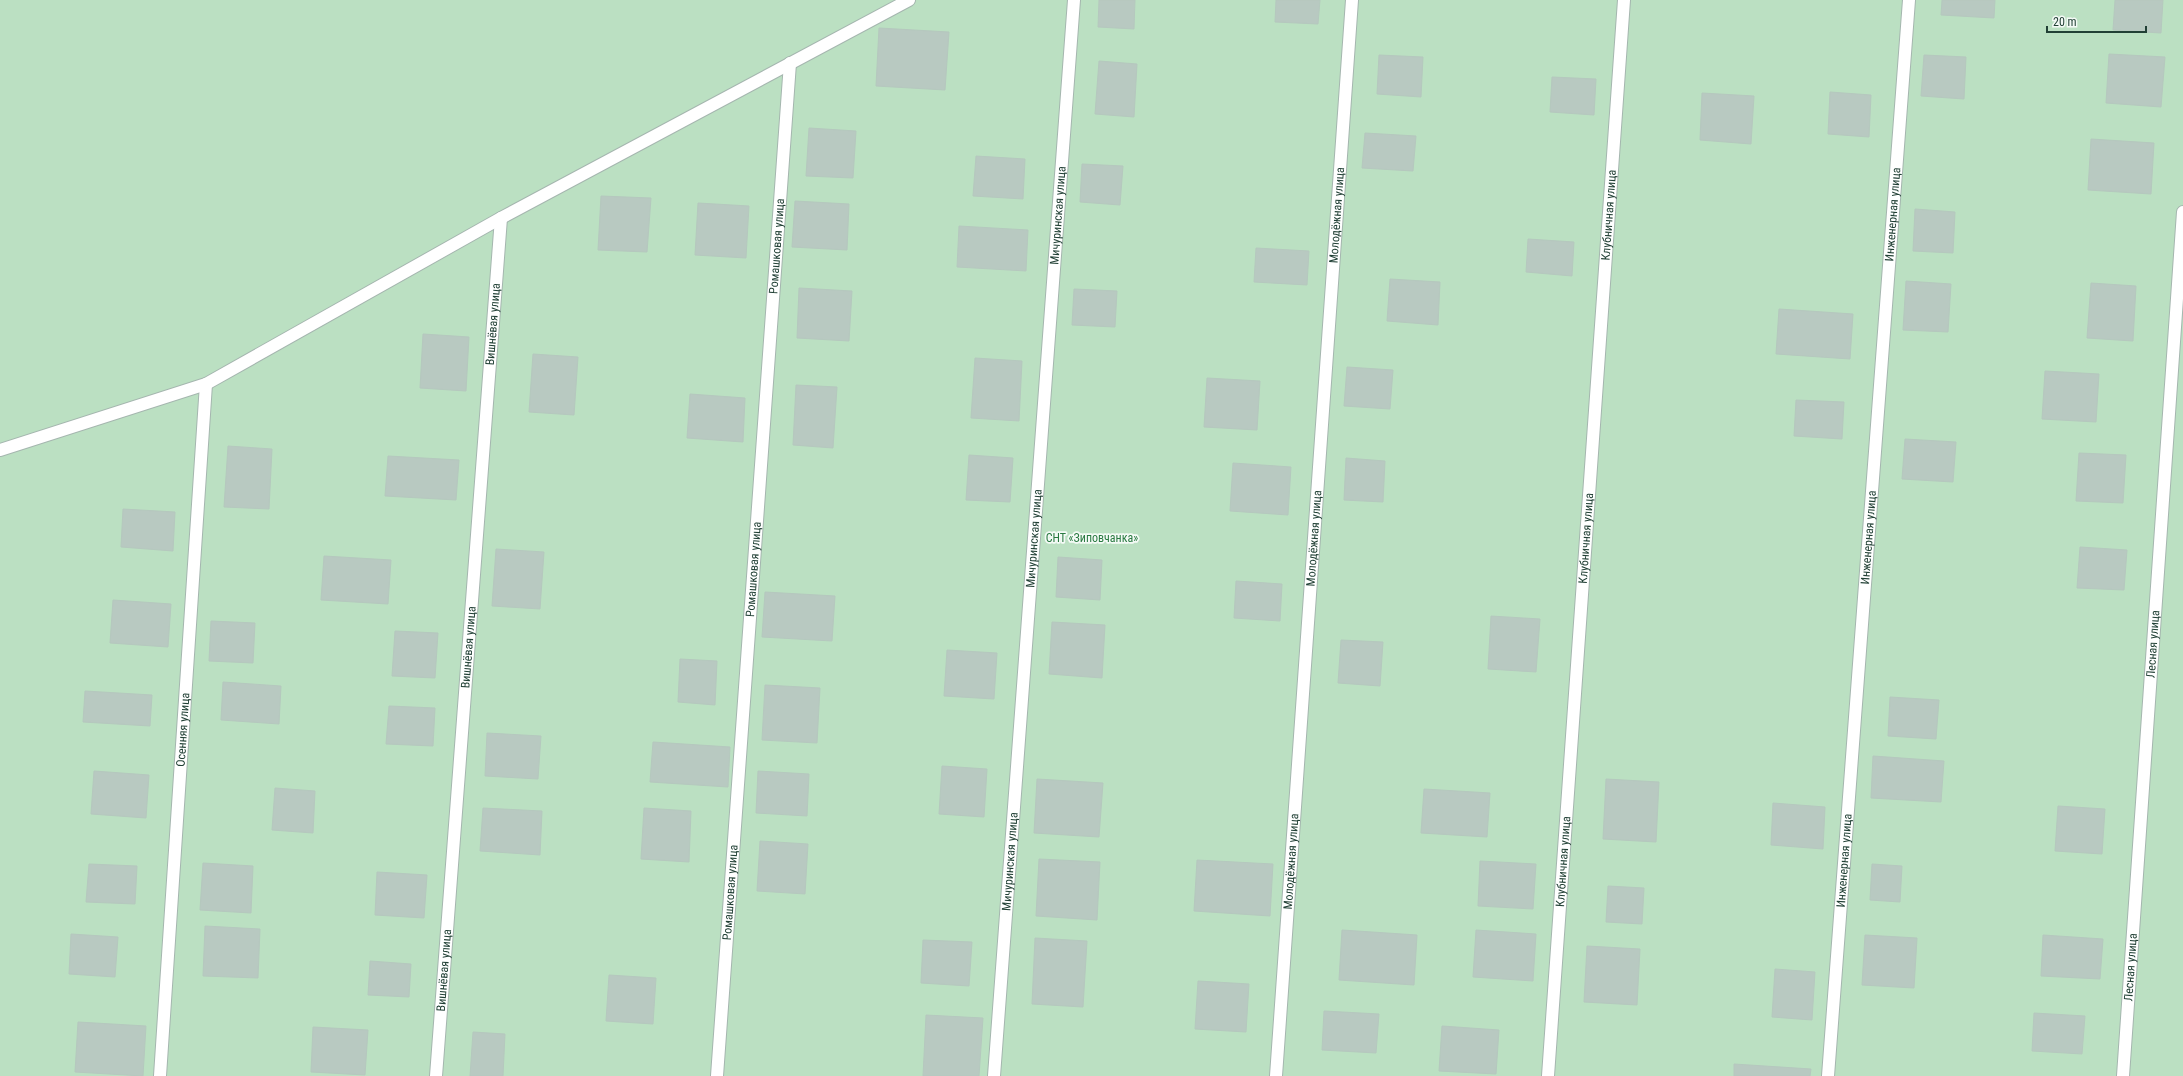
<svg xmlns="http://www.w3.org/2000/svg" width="2183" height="1076" viewBox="0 0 2183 1076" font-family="'Roboto Condensed',sans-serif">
  <rect width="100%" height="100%" fill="#e3eee8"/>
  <!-- green -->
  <rect fill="#bbe0c2" x="0" y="0" width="2183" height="1076"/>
  <!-- building -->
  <g fill="#b8c9c1" stroke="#b5c8be">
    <path d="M1099 0H1135L1134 29 1098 27Z"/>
    <path d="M1276 0H1320L1318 24 1275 22Z"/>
    <path d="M1942 0H1995L1994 18 1941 15Z"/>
    <path d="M2115 0H2163L2161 33 2113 30Z"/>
    <path d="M879 28 949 32 945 90 876 86Z"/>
    <path d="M2109 54 2165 57 2161 107 2106 103Z"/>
    <path d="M1379 55 1423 57 1421 97 1377 94Z"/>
    <path d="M1924 55 1966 57 1964 99 1921 96Z"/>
    <path d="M1099 61 1137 64 1134 117 1095 114Z"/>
    <path d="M1552 77 1596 79 1594 115 1550 112Z"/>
    <path d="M1830 92 1871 95 1869 137 1828 134Z"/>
    <path d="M1702 93 1754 96 1751 144 1700 140Z"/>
    <path d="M809 128 856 131 853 178 806 176Z"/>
    <path d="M1365 133 1416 136 1413 171 1362 168Z"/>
    <path d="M2091 139 2154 143 2151 194 2088 190Z"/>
    <path d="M976 156 1025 159 1023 199 973 196Z"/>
    <path d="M1082 164 1123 166 1120 205 1080 202Z"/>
    <path d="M601 196 651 198 647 252 598 250Z"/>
    <path d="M795 201 849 204 847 250 792 247Z"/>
    <path d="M698 203 749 206 746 258 695 255Z"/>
    <path d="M1915 209 1955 212 1953 253 1913 251Z"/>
    <path d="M959 226 1028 230 1026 271 957 267Z"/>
    <path d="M1528 239 1574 242 1572 276 1526 272Z"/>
    <path d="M1256 248 1309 251 1307 285 1254 282Z"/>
    <path d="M1390 279 1440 282 1438 325 1387 321Z"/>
    <path d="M1906 281 1951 284 1948 332 1903 330Z"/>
    <path d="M2091 283 2136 286 2133 341 2087 338Z"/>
    <path d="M799 288 852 291 849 341 797 338Z"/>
    <path d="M1074 289 1117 291 1115 327 1072 325Z"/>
    <path d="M1779 309 1853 314 1850 359 1776 354Z"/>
    <path d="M423 334 469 337 466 391 420 388Z"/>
    <path d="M533 354 578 357 574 415 529 412Z"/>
    <path d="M975 358 1022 361 1019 421 971 418Z"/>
    <path d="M1347 367 1393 370 1390 409 1344 406Z"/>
    <path d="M2045 371 2099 374 2096 422 2042 419Z"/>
    <path d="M1207 378 1260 381 1257 430 1204 427Z"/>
    <path d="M796 385 837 387 833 448 793 445Z"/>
    <path d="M690 394 745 398 743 442 687 438Z"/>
    <path d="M1796 400 1844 402 1842 439 1794 436Z"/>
    <path d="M1905 439 1956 442 1953 482 1902 479Z"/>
    <path d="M228 446 272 449 269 509 224 507Z"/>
    <path d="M2079 453 2126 455 2123 503 2076 501Z"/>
    <path d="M969 455 1013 458 1010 502 966 500Z"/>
    <path d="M388 456 459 460 456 500 385 496Z"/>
    <path d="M1346 458 1385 461 1383 502 1344 500Z"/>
    <path d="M1233 463 1291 467 1288 515 1230 511Z"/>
    <path d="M123 509 175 512 173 551 121 547Z"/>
    <path d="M2080 547 2127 550 2124 590 2077 588Z"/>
    <path d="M496 549 544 552 540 609 492 606Z"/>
    <path d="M324 556 391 560 388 604 321 600Z"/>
    <path d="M1058 557 1102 560 1100 600 1056 597Z"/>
    <path d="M1236 581 1282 584 1280 621 1234 618Z"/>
    <path d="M765 592 835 596 832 641 762 637Z"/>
    <path d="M113 600 171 604 168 647 110 643Z"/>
    <path d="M1491 616 1540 619 1536 672 1488 669Z"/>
    <path d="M211 621 255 623 253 663 209 661Z"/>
    <path d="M1052 622 1105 625 1102 678 1049 674Z"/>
    <path d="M395 631 438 633 435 678 392 676Z"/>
    <path d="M1341 640 1383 642 1380 686 1338 683Z"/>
    <path d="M947 650 997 653 994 699 944 696Z"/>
    <path d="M680 659 717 661 715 705 678 702Z"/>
    <path d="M223 682 281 686 279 724 221 720Z"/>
    <path d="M765 685 820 688 817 743 762 740Z"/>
    <path d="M85 691 152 695 150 726 83 722Z"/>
    <path d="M1890 697 1939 700 1936 739 1888 736Z"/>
    <path d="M389 706 435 708 433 746 386 744Z"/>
    <path d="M487 733 541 736 538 779 485 776Z"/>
    <path d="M653 742 730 747 728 787 650 782Z"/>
    <path d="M1873 756 1944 761 1941 802 1871 798Z"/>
    <path d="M942 766 987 769 984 817 939 814Z"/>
    <path d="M94 771 149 775 146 818 91 814Z"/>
    <path d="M758 771 809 774 807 816 756 813Z"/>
    <path d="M1037 779 1103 783 1099 837 1034 833Z"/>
    <path d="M1606 779 1659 782 1656 842 1603 839Z"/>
    <path d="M275 788 315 791 313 833 272 830Z"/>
    <path d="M1424 789 1490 793 1487 837 1421 833Z"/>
    <path d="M1773 803 1825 807 1823 849 1771 845Z"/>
    <path d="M2058 806 2105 809 2102 854 2055 851Z"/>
    <path d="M483 808 542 811 540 855 480 851Z"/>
    <path d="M644 808 691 811 689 862 641 859Z"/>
    <path d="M760 841 808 844 805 894 757 891Z"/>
    <path d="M1039 859 1100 862 1097 920 1036 916Z"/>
    <path d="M1197 860 1273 864 1270 916 1194 911Z"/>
    <path d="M1480 861 1536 864 1533 909 1478 906Z"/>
    <path d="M203 863 253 866 251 913 200 910Z"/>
    <path d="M89 864 137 866 135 904 86 902Z"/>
    <path d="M1872 864 1902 866 1900 902 1870 900Z"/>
    <path d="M377 872 427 875 424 918 375 915Z"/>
    <path d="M1608 886 1644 888 1642 924 1606 922Z"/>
    <path d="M205 926 260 929 258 978 203 976Z"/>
    <path d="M1342 930 1417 935 1414 985 1339 980Z"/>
    <path d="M1476 930 1536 934 1533 981 1473 977Z"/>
    <path d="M71 934 118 937 115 977 69 974Z"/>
    <path d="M1865 935 1917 938 1914 988 1862 985Z"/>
    <path d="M2043 935 2103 939 2100 979 2041 976Z"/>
    <path d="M1035 938 1087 941 1083 1007 1032 1004Z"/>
    <path d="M923 940 972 942 969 986 921 983Z"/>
    <path d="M1587 946 1640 949 1637 1005 1584 1002Z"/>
    <path d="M370 961 411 964 409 997 368 995Z"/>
    <path d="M1775 969 1815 972 1812 1020 1772 1017Z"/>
    <path d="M609 975 656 978 653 1024 606 1021Z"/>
    <path d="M1198 981 1249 984 1246 1032 1195 1029Z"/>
    <path d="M1324 1011 1379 1014 1376 1053 1322 1050Z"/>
    <path d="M2034 1013 2085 1016 2082 1054 2032 1051Z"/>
    <path d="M926 1015 983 1018 979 1076H923Z"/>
    <path d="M78 1022 146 1026 143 1076 75 1072Z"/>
    <path d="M1442 1026 1499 1030 1496 1074 1439 1071Z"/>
    <path d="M313 1027 368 1030 365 1075 311 1072Z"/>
    <path d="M473 1032 505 1034 503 1076H470Z"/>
    <path d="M1734 1064 1811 1069 1810 1076H1734Z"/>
  </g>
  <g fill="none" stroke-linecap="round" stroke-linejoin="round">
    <defs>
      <g id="minor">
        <path d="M0 450 206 384 501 218 909 0"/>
        <path id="s1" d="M160 1076 206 384"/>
        <path id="s2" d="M436 1076 501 218"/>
        <path id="s3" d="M717 1076 790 63"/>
        <path id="s4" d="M994 1076 1074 0"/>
        <path id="s5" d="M1276 1076 1352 0"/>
        <path id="s6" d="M1548 1076 1624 0"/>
        <path id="s7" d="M1828 1076 1909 0"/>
        <path id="s8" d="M2123 1076 2183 212"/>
      </g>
    </defs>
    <!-- minor casing -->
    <use href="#minor" stroke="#a5b6af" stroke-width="14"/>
    <!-- minor -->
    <use href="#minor" stroke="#fff" stroke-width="12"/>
  </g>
  <g text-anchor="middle" stroke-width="3.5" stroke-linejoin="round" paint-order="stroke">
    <!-- street labels -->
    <g font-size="12" fill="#214035" stroke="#f4faf6">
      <text dy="4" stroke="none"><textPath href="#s4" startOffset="863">Мичуринская улица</textPath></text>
      <text dy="4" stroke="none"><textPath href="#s5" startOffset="863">Молодёжная улица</textPath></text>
      <text dy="4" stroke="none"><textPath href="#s6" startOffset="863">Клубничная улица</textPath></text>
      <text dy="4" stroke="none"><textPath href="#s7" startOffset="864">Инженерная улица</textPath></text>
      <text dy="4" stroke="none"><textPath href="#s3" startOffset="832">Ромашковая улица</textPath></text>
      <text dy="4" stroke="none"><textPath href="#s2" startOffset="754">Вишнёвая улица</textPath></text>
      <text dy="4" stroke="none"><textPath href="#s4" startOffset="539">Мичуринская улица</textPath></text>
      <text dy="4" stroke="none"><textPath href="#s5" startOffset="539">Молодёжная улица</textPath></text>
      <text dy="4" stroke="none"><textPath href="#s6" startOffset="539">Клубничная улица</textPath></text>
      <text dy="4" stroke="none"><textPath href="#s7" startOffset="540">Инженерная улица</textPath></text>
      <text dy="4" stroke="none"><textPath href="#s3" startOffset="508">Ромашковая улица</textPath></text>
      <text dy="4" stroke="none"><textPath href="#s8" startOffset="433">Лесная улица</textPath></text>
      <text dy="4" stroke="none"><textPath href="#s2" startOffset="430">Вишнёвая улица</textPath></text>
      <text dy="4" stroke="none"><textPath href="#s1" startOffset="347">Осенняя улица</textPath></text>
      <text dy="4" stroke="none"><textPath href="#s4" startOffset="215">Мичуринская улица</textPath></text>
      <text dy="4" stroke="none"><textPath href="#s5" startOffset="215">Молодёжная улица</textPath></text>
      <text dy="4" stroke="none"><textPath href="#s6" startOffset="215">Клубничная улица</textPath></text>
      <text dy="4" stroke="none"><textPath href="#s7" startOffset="216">Инженерная улица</textPath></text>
      <text dy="4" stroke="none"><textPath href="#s3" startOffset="184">Ромашковая улица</textPath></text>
      <text dy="4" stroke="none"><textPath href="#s8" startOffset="109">Лесная улица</textPath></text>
      <text dy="4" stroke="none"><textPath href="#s2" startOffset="106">Вишнёвая улица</textPath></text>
    </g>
    <!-- park labels -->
    <g font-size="12" fill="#297a41" stroke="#f4faf6">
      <text x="1092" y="542">СНТ «Зиповчанка»</text>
    </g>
  </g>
  <!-- scale -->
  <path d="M2047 26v6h99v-6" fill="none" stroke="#214035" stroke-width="2"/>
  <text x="2053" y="26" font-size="12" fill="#214035" stroke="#f4faf6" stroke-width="3" paint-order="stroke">20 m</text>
</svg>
